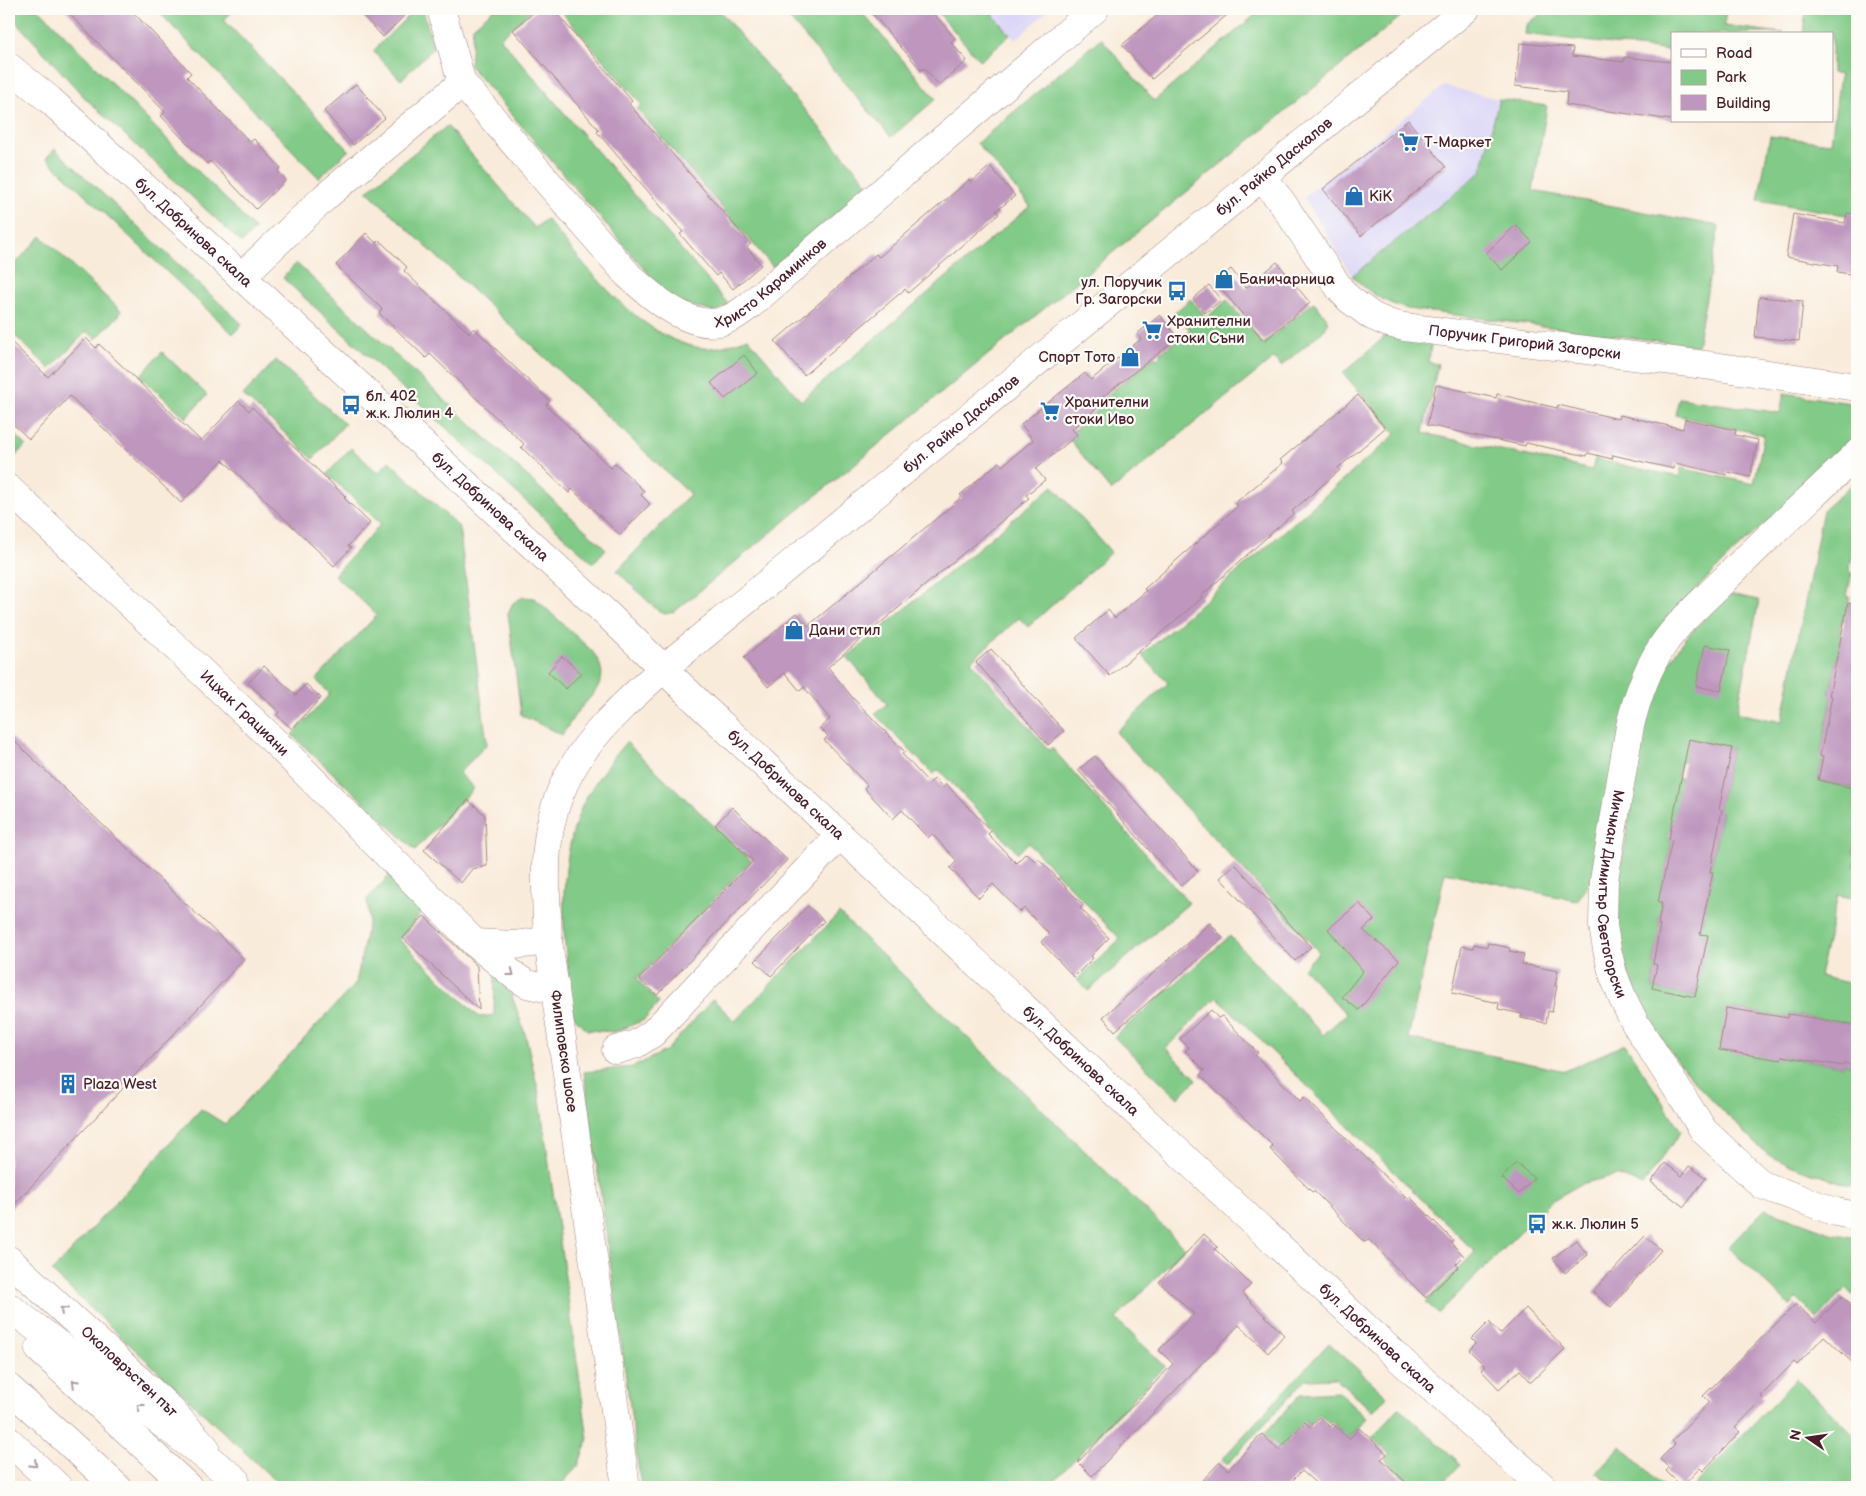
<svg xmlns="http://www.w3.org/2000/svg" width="1866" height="1496" viewBox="0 0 1866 1496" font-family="'Balsamiq Sans',sans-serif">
  <rect width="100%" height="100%" fill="#fdfcf7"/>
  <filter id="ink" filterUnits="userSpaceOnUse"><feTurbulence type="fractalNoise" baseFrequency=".02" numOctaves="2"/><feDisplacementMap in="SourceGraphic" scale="10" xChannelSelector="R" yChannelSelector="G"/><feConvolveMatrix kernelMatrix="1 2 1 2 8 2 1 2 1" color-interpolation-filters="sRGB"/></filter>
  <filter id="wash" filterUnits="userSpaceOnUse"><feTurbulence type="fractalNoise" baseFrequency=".0096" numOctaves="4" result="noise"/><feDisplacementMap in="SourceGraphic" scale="20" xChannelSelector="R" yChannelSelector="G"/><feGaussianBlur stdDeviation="1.12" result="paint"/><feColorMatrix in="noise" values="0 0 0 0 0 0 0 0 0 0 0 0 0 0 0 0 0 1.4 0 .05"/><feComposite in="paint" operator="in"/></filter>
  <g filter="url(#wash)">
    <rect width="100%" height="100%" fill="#f9ebda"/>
    <!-- built -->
    <g fill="#dbd6f7">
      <path d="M988 9H1050L1015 40Z"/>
      <path d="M1444 86 1499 99 1481 172 1352 276 1304 197Z"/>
    </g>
    <!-- green -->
    <g fill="#81ca87" stroke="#667459" fill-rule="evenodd">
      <path d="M9 9H39L255 229 242 243 84 97 9 14Z"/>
      <path d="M156 9H235L224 20 349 150 319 178Z"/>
      <path d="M414 9H423L433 48 401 80 373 51 414 10Z"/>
      <path d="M494 9H533L500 38 729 305 715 312 672 301 470 66 473 27Z"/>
      <path d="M559 9H718L869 185 773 267 637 109 642 105Z"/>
      <path d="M781 9H859L936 99 891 137Z"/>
      <path d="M935 9H988L1010 35 980 61Z"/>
      <path d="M1262 9H1410L674 612 665 614 658 611 617 571 690 494 367 191 447 126 535 228 546 219C584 263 636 335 696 347 714 351 731 344 748 338L801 401 1030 206 977 143 1101 38 1154 101Z"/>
      <path d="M1548 9H1726L1724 26 1784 33 1672 34V51L1525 34 1526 25Z"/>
      <path d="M1806 9H1857V217L1758 200 1770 136 1831 143 1840 75 1832 73V34H1803Z"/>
      <path d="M1499 99 1547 106 1533 191 1719 226 1697 346 1408 309C1385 303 1369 293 1352 276L1481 172Z"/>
      <path d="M55 149 242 324 233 334 46 158Z"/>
      <path d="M41 236 122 312 96 339 87 331 50 369 9 330V259L15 264Z"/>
      <path d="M296 263 606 549 593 563 283 278Z"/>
      <path d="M1191 299 1206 318 1227 300 1263 344 1314 302 1326 317 1328 324 1324 330 1281 366 1274 358 1111 491 1067 436 1106 403 1103 399 1154 357 1157 359 1161 355 1160 354 1190 330 1175 312Z"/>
      <path d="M1389 333 1432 341 1428 362 1438 364 1423 433 1592 470 1595 459 1679 477 1681 468 1754 484 1764 435 1675 415 1679 398 1780 413 1784 393 1857 404V438L1734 552 1666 619 1592 878 1577 901 1445 872 1408 1038 1565 1071 1625 1044 1681 1131 1643 1185 1616 1175 1581 1184 1551 1201 1438 1314 1426 1302 1475 1252 1217 997 1166 1048 1197 1079 1178 1098 1114 1037 1230 936 1323 1035 1346 1014 1303 968 1319 952 1116 732 1168 683 1142 655 1396 434 1343 373Z"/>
      <path d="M162 352 207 395 186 418 140 376Z"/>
      <path d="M276 360 345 424 313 459 243 395Z"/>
      <path d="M9 429 26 445 9 463Z"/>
      <path d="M351 448 378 473 389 461 459 527 487 744 459 773 474 788 415 850 292 735 330 694 316 680 377 615 334 575 381 524 327 474Z"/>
      <path d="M1857 480V549L1855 558H1852L1849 572 1852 573 1847 596 1850 597 1845 620H1842L1839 634 1842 635 1829 695 1832 696 1820 756 1823 757 1818 780 1857 789V835L1853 853 1857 854 1854 866 1857 867V899L1838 895 1819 976 1857 985V1022L1851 1021 1850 1024 1789 1014 1788 1018 1727 1008 1720 1050 1782 1056 1843 1066 1844 1063 1857 1066V1186L1846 1184C1822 1176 1797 1169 1774 1158 1763 1153 1743 1130 1732 1120 1682 1073 1635 1014 1621 946 1616 925 1617 903 1619 881L1644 729C1652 696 1665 664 1686 638 1699 622 1716 608 1730 594L1759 600 1737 713 1782 722 1823 510ZM1690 739 1732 748 1719 809 1722 811 1710 872 1713 873 1700 934 1707 935 1695 997 1652 988 1657 965 1653 964 1656 949 1665 926 1658 925 1662 902H1659L1672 840 1668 839 1671 824H1675L1682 778 1677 777 1681 762H1685Z"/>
      <path d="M1053 486 1111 552 1028 627 1019 618 971 661 1049 750 1052 748 1189 903 1088 991 1077 980 1120 939 1028 843 1018 853 939 770 933 774 875 714 887 704 847 657Z"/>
      <path d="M523 597 534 598 539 602 592 651C598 659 604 670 601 680 597 693 583 704 575 715 571 721 567 728 562 735L521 715 508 613 513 603Z"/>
      <path d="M626 742 751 861 637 979 659 1003 644 1020 615 1032 587 1030C584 1026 576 1021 574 1016 571 1010 569 979 568 970 560 917 561 843 588 794 599 776 612 758 626 742Z"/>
      <path d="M391 874 425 909 399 939 479 1017 494 1015 495 974 512 996 526 1037 539 1094 588 1439 578 1466 559 1487H282L52 1272 201 1109 225 1124 356 983 369 919 367 899Z"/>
      <path d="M839 913 1185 1248 1116 1319 1165 1366 1048 1487H641L584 1072 633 1067 667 1050 713 999 735 1021Z"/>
      <path d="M1765 1209 1830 1233 1857 1238V1298L1846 1288 1817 1319 1797 1299 1790 1306 1728 1247Z"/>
      <path d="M1329 1343 1387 1396 1373 1412 1336 1378 1306 1379 1227 1465 1222 1459Z"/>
      <path d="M1796 1379 1857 1438V1487H1693Z"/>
      <path d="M1339 1392 1367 1418 1349 1438 1332 1422 1330 1424 1319 1414 1309 1425 1304 1421 1286 1441 1288 1444 1282 1450 1264 1434 1301 1394Z"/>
      <path d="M1399 1408 1461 1464 1439 1487H1415L1385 1460 1390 1454 1372 1438Z"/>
      <path d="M1621 1446 1664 1487H1617L1596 1472Z"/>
    </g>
    <g id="blocks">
      <!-- building -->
      <g fill="#be96be">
        <path d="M65 9H130L191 73 187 77 250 142 254 139 281 168 278 171 286 180 256 209 210 161 207 164 161 116 165 112Z"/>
        <path d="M356 9H411L383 37Z"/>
        <path d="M538 9H553L632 101 629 104 751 244 747 247 761 265 733 289 719 273 716 276 680 234 683 232 597 132 599 130 513 30Z"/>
        <path d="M868 9H929L955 38 951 42 967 61 939 85 924 68 921 70Z"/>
        <path d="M1165 9H1234L1152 79 1122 45Z"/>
        <path d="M1520 43 1573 48 1572 56 1624 62V57L1672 62V120L1566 105 1567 92 1515 86Z"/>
        <path d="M356 84 385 118 353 145 324 111Z"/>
        <path d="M1408 120 1446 167 1361 236 1323 189Z"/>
        <path d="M990 166 1015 196 996 211 999 214 908 293 905 289 804 375 775 341 876 254 879 257 969 180 971 183Z"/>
        <path d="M1847 213 1857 214V275L1837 272 1838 266 1786 257 1793 214 1845 223Z"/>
        <path d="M1516 225 1532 242 1502 270 1486 253Z"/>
        <path d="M366 233 376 243 379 240 407 267 404 271 469 333 474 328 528 380 550 401 546 405 611 468 615 463 644 491 641 495 650 504 620 535 572 489 569 493 521 447 524 444 430 354 426 358 379 313 382 309 336 265Z"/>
        <path d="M1277 262 1310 303 1264 341 1216 282 1231 269 1246 288Z"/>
        <path d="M1209 285 1221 300 1205 313 1193 299Z"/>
        <path d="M1759 297 1803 301 1799 341 1755 337Z"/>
        <path d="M1160 315 1178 338 1100 399 1103 403 1072 429 1077 435 1036 469 1045 480 1026 495 1029 498 828 667 852 697 905 752 902 754 929 783 935 779 943 788 946 784 991 831 988 834 1016 863 1026 853 1035 861 1038 858 1083 905 1080 908 1109 938 1091 956 1093 958 1074 977 1041 942 1049 934 1024 908 1020 912 993 884 979 898 950 868 957 861 932 834 928 838 902 810 893 819 864 788 867 785 824 740 828 736 820 728 830 719 804 687 800 691 785 673 768 687 744 658 797 613 808 626 962 497 960 495 999 462 1002 466 1033 440 1021 424 1085 373 1091 380 1141 339 1137 334Z"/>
        <path d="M86 338 96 348 99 344 201 441 239 401 249 411 252 407 346 497 344 498 370 523 348 546 351 548 334 566 223 460 181 503 70 396 29 439 9 420V340L48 377Z"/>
        <path d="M744 355 758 373 725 399 711 383Z"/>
        <path d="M1436 385 1496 398 1497 394 1557 408 1558 405 1619 419 1620 415 1683 429 1685 419 1736 430 1735 435 1758 440 1750 477 1728 472 1727 475 1675 463 1674 469 1613 455 1612 459 1588 453 1587 456 1526 443 1525 446 1427 425Z"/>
        <path d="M1358 395 1385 428 1338 468 1340 470 1292 511 1294 513 1201 596 1202 598 1110 676 1076 638 1108 610 1115 618 1146 591 1144 589 1238 506 1235 503 1283 463 1280 460Z"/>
        <path d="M1848 603 1857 604V789L1818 780 1823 757 1820 756 1832 696H1829Z"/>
        <path d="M1705 645 1730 650 1721 691 1696 686Z"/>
        <path d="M991 649 1064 731 1048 745 976 662Z"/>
        <path d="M562 656 581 673 566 689 548 672Z"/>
        <path d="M264 666 296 695 306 684 321 698 292 729 277 715 279 712 248 683Z"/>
        <path d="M9 736 244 959 9 1210Z"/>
        <path d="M1689 739 1732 748 1719 809 1722 810 1710 872H1713L1700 934 1708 935 1695 997 1652 988 1657 965 1653 964 1660 925H1658L1662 902H1658L1672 840 1669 839Z"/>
        <path d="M1095 756 1198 871 1181 886 1078 770Z"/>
        <path d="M468 800 485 815 487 866 472 869 461 883 424 850Z"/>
        <path d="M732 807 787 860 657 995 639 979 753 861 715 825Z"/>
        <path d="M1235 864 1311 947 1295 961 1220 878Z"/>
        <path d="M1359 903 1374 920 1363 930 1399 960 1359 1010 1342 997 1363 971 1328 929Z"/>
        <path d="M808 906 824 921 771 976 755 961Z"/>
        <path d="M424 916 477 966 479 1010 403 938Z"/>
        <path d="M1210 923 1223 938 1115 1031 1103 1017Z"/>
        <path d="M1488 943 1510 948 1509 951 1524 954 1522 964 1558 971 1555 986H1557L1552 1012 1548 1011 1546 1023 1521 1018 1522 1014 1498 1009 1499 1003 1452 993 1462 946 1473 948 1474 944 1487 947Z"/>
        <path d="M1726 1008 1788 1018V1014L1857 1025V1066L1844 1063 1843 1066 1782 1056 1781 1060 1719 1050Z"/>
        <path d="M1211 1010 1218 1018 1222 1016 1258 1053 1255 1055 1300 1101 1304 1097 1408 1199 1410 1197 1453 1240 1451 1243 1464 1256 1456 1264 1458 1267 1426 1298 1369 1240 1364 1242 1314 1191 1312 1192 1270 1149 1273 1146 1200 1075 1204 1070 1185 1051 1189 1048 1180 1039Z"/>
        <path d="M1516 1163 1534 1178 1519 1194 1502 1178Z"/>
        <path d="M1665 1163 1682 1176 1689 1166 1706 1178 1684 1207 1651 1182Z"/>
        <path d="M1204 1234 1218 1247 1215 1249 1251 1285 1242 1293 1284 1335 1268 1353 1239 1325 1092 1476 1078 1462 1173 1364 1159 1350 1194 1314 1159 1282Z"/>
        <path d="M1645 1236 1661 1250 1611 1307 1593 1292 1610 1272 1611 1273Z"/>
        <path d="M1576 1240 1588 1255 1565 1273 1553 1258Z"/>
        <path d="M1842 1296 1857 1311V1367L1824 1336 1797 1365 1794 1362 1761 1396 1763 1399 1735 1428 1740 1432 1703 1471 1700 1468 1682 1487 1666 1471 1669 1468 1660 1459 1675 1444 1672 1441 1709 1402 1703 1396 1796 1304 1816 1323Z"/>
        <path d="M1526 1308 1565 1349 1531 1382 1520 1370 1499 1389 1481 1370 1485 1366 1469 1350 1476 1343 1472 1339 1489 1322 1500 1334Z"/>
        <path d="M1320 1417 1330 1427 1333 1424 1349 1439 1359 1428 1387 1454 1381 1459 1411 1487H1320L1302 1471 1286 1487H1196L1220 1462 1228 1470 1262 1434 1279 1450 1305 1422 1310 1427Z"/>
      </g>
    </g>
  </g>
  <g filter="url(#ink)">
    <use href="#blocks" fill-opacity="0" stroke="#a28582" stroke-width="1"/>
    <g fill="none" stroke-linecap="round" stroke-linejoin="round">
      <defs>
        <g id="minor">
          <path id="s1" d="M441 9 462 83 628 275C650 295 687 328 719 322 732 319 741 312 750 305L1095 9"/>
          <path id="s2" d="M1261 177 1281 201 1340 289 1349 299 1372 316 1388 323 1404 327 1705 365 1857 387"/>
          <path d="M241 277 325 197 462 83"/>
          <path id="s3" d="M1857 454C1812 497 1766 538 1722 582 1702 602 1679 621 1663 645 1646 670 1637 697 1630 726L1604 880 1603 926 1607 949 1613 974 1623 999 1635 1023 1704 1131 1762 1185 1836 1212 1857 1216"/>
          <path id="s4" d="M9 489 265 732 475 943 516 977 527 984 541 987 555 985"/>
          <path d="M475 943 514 945 548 941"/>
          <path d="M616 1050 636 1044 653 1033 840 835"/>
          <path id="s5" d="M9 1260 167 1406 205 1447"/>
          <path d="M9 1441 58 1487"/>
          <path id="s6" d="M626 1487 548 941C547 911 544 880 547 849 554 766 605 721 664 668L1466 9"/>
        </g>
        <g id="major">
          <path id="s7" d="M9 67 50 100 610 617 704 708 1407 1366 1543 1487"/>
        </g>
        <g id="highway">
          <path d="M9 1307 235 1479"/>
          <path d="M39 1349 188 1487"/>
          <path d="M9 1388 117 1487"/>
        </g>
      </defs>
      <!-- minor casing -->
      <use href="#minor" stroke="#a28582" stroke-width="29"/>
      <!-- major casing -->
      <use href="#major" stroke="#a28582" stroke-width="29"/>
      <!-- highway casing -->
      <use href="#highway" stroke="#a28582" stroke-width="29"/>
      <!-- minor -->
      <use href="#minor" stroke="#fff" stroke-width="28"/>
      <!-- major -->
      <use href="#major" stroke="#fff" stroke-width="28"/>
      <!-- highway -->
      <use href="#highway" stroke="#fff" stroke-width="28"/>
    </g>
    <!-- one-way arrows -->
    <defs><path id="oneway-chevron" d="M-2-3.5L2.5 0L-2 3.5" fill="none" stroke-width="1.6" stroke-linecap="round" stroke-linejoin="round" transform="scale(1.25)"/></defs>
    <g stroke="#ae9aa0">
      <use href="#oneway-chevron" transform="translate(511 973) rotate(38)"/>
      <use href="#oneway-chevron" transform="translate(63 1310) rotate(-137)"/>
      <use href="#oneway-chevron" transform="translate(75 1383) rotate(-137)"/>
      <use href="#oneway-chevron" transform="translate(140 1407) rotate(-143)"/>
      <use href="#oneway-chevron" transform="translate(34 1464) rotate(43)"/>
    </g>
  </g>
  <!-- icons -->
  <defs>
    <symbol id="supermarket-bare" viewBox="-9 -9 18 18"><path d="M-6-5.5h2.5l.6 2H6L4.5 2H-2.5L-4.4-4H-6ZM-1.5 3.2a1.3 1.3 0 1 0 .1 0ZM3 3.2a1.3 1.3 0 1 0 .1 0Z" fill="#1f6fb2" stroke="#fdfcf7" stroke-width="2.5" paint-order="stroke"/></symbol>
    <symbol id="shop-bare" viewBox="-9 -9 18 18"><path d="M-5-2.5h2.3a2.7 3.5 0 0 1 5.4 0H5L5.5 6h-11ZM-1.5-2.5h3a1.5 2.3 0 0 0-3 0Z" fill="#1f6fb2" stroke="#fdfcf7" stroke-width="2.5" paint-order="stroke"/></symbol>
    <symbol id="bus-bare" viewBox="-9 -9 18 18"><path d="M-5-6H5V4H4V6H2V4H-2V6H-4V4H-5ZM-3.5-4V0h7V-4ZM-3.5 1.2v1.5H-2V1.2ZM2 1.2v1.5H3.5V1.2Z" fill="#1f6fb2" stroke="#fdfcf7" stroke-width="2.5" paint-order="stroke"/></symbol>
    <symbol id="building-bare" viewBox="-9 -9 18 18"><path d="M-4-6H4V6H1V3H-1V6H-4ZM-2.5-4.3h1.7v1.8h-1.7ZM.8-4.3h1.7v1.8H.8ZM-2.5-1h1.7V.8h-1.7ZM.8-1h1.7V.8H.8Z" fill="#1f6fb2" stroke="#fdfcf7" stroke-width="2.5" paint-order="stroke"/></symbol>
  </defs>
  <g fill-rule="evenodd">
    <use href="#supermarket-bare" x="1395" y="128" width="28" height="28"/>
    <use href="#shop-bare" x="1340" y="182" width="28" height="28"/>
    <use href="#shop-bare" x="1210" y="265" width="28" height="28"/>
    <use href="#bus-bare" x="1163" y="277" width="28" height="28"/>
    <use href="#supermarket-bare" x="1138" y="316" width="28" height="28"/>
    <use href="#shop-bare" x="1116" y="343" width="28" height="28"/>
    <use href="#bus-bare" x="337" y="391" width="28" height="28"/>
    <use href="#supermarket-bare" x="1036" y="397" width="28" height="28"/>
    <use href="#shop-bare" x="780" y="616" width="28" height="28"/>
    <use href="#building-bare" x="54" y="1070" width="28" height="28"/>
    <use href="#bus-bare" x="1523" y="1210" width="28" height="28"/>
  </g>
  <g text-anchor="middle" stroke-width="4.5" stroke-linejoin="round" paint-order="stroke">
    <!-- poi labels -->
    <g font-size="15" fill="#4a1f2b" stroke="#fdfcf7" text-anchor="start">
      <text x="1424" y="147">Т-Маркет</text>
      <text x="1369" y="201">KiK</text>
      <text x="1239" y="284">Баничарница</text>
      <text x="1162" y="287" text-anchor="end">ул. Поручик<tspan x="1162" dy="17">Гр. Загорски</tspan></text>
      <text x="1167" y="326">Хранителни<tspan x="1167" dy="17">стоки Съни</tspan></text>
      <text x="1115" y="362" text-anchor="end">Спорт Тото</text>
      <text x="366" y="401">бл. 402<tspan x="366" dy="17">ж.к. Люлин 4</tspan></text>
      <text x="1065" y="407">Хранителни<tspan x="1065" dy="17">стоки Иво</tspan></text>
      <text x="809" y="635">Дани стил</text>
      <text x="83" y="1089">Plaza West</text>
      <text x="1552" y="1229">ж.к. Люлин 5</text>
    </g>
    <!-- street labels -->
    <g font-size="15" fill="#4a1f2b" stroke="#fdfcf7">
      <text dy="5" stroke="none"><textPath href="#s6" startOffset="1655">бул. Райко Даскалов</textPath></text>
      <text dy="5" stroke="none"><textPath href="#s7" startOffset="248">бул. Добринова скала</textPath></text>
      <text dy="5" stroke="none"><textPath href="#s1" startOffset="501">Христо Караминков</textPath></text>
      <text dy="5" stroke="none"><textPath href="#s2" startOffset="335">Поручик Григорий Загорски</textPath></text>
      <text dy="5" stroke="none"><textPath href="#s6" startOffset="1250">бул. Райко Даскалов</textPath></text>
      <text dy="5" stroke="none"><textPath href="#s7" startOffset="652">бул. Добринова скала</textPath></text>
      <text dy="5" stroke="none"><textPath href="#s4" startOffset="325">Ицхак Грациани</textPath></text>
      <text dy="5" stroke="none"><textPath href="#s7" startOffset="1058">бул. Добринова скала</textPath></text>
      <text dy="5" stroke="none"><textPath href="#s3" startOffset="531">Мичман Димитър Светогорски</textPath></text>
      <text transform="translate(564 1051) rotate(82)" y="5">Филиповско шосе</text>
      <text dy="5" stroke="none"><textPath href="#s7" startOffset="1462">бул. Добринова скала</textPath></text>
      <text dy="5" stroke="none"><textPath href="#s7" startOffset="1868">бул. Добринова скала</textPath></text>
      <text dy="5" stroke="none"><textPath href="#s5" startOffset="164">Околовръстен път</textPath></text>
    </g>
  </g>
  <!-- margin -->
  <rect width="1866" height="1496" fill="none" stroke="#fdfcf7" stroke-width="30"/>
  <!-- legend -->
  <rect x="1671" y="32" width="162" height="90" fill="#fdfcf7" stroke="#b5a4a5"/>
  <rect x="1681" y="49" width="25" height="8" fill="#ffffff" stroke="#b5a4a5"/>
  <text x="1716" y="58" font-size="15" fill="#4a1f2b">Road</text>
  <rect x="1681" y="70" width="25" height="15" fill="#81ca87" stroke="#b5a4a5"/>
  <text x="1716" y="82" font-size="15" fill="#4a1f2b">Park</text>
  <rect x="1681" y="95" width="25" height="15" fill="#be96be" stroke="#b5a4a5"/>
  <text x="1716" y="108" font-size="15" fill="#4a1f2b">Building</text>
  <!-- north arrow -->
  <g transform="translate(1808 1438) rotate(283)" stroke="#fdfcf7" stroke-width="4" paint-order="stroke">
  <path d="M0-4L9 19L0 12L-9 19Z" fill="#4a1f2b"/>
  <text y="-8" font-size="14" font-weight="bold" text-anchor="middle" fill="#4a1f2b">N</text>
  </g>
</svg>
